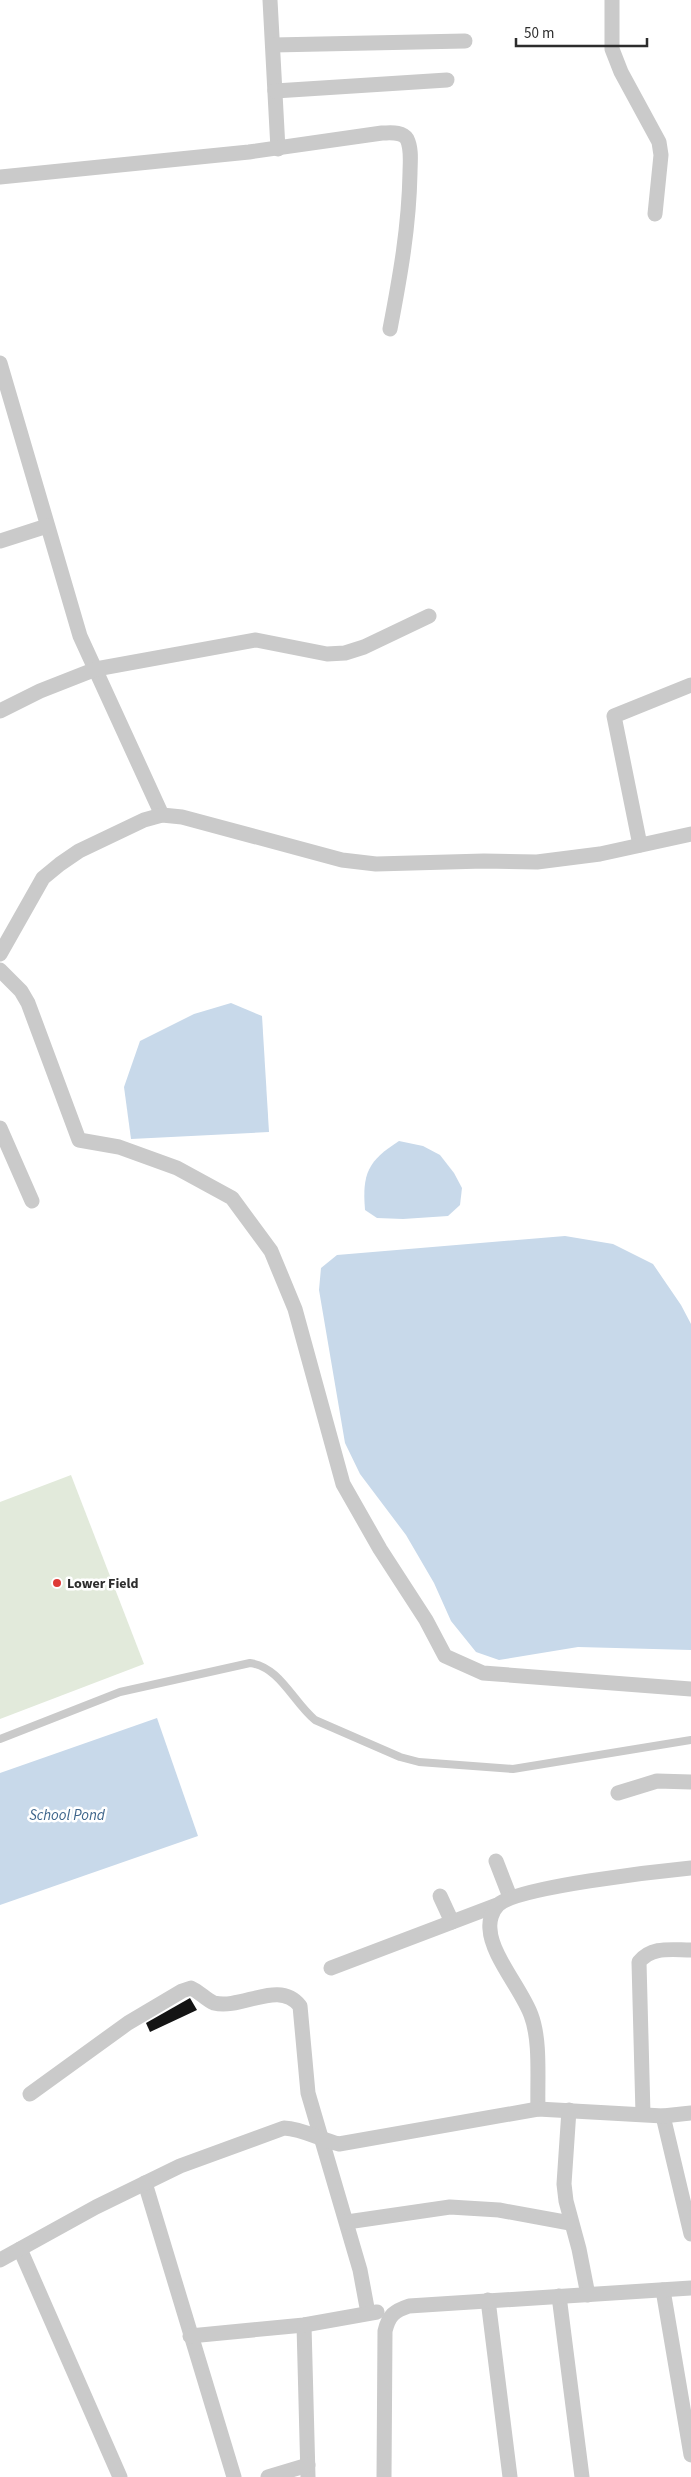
<svg xmlns="http://www.w3.org/2000/svg" width="691" height="2477" viewBox="0 0 691 2477" font-family="'Source Sans 3',sans-serif">
  <rect width="100%" height="100%" fill="#fff"/>
  <!-- green -->
  <path fill="#e2eadb" d="M71 1475 144 1664 0 1719V1502Z"/>
  <!-- water -->
  <g fill="#c8d9ea">
    <path d="M231 1003 262 1016 269 1132 131 1139 124 1087 140 1041 194 1014Z"/>
    <path d="M399 1141 423 1146 440 1155 454 1173 462 1188 460 1205 448 1216 403 1219 377 1218 365 1210C362 1173 368 1161 399 1141Z"/>
    <path d="M565 1236 613 1244 653 1264 681 1305 691 1324V1650L578 1647 499 1660 476 1652 451 1621 434 1583 406 1535 360 1474 345 1443 319 1290 321 1268 337 1255Z"/>
    <path d="M157 1718 198 1836 0 1905V1773Z"/>
  </g>
  <!-- building -->
  <path fill="#141414" d="M190 1998 197 2010 150 2032 146 2023Z"/>
  <g fill="none" stroke-linecap="round" stroke-linejoin="round">
    <!-- service -->
    <path stroke="#cacaca" stroke-width="8" d="M0 1739 120 1692 250 1663C280 1667 293 1702 315 1720L400 1757 419 1762 513 1769 691 1740"/>
    <!-- minor -->
    <g stroke="#cacaca" stroke-width="15">
      <path d="M270 0 278 149"/>
      <path d="M612 0V49L621 72 659 142 661 155 655 214"/>
      <path d="M273 45 465 41"/>
      <path d="M275 91 447 80"/>
      <path d="M0 177 249 152 382 133C390 133 402 131 407 139 412 149 410 163 410 173 409 227 400 277 390 329"/>
      <path d="M0 363 80 636 162 815"/>
      <path d="M0 541 47 526"/>
      <path d="M0 711 40 691 96 669 256 640 327 654 345 653 364 647 429 616"/>
      <path d="M640 845 614 716 691 685"/>
      <path d="M0 954 43 878 60 864 79 851 144 820 162 815 182 817 342 860 376 864 484 861 537 862 600 854 691 834"/>
      <path d="M0 970 21 991 28 1003 79 1140 119 1147 177 1168 232 1198 271 1251 295 1309 343 1484 380 1549 426 1620 445 1656 483 1673 691 1689"/>
      <path d="M0 1128 32 1201"/>
      <path d="M618 1793 657 1781 691 1782"/>
      <path d="M496 1861 510 1897"/>
      <path d="M440 1896 452 1922"/>
      <path d="M331 1968 497 1905"/>
      <path d="M30 2094 128 2023 182 1991 191 1988C200 1992 206 2000 214 2003 242 2010 279 1979 300 2006L308 2093 360 2270 368 2313"/>
      <path d="M538 2109C537 2081 541 2041 531 2015 522 1990 491 1955 490 1929 489 1921 492 1911 498 1905 516 1887 660 1871 691 1868"/>
      <path d="M569 2110 564 2184 566 2201 579 2249 588 2295"/>
      <path d="M643 2114 639 1962C652 1946 671 1950 691 1950"/>
      <path d="M663 2116 691 2234"/>
      <path d="M145 2183 234 2477"/>
      <path d="M347 2222 450 2207 499 2210 570 2223"/>
      <path d="M20 2249 120 2477"/>
      <path d="M0 2260 96 2207 180 2166 284 2128C303 2129 319 2139 339 2144L538 2109 663 2116 691 2113"/>
      <path d="M663 2290 691 2455"/>
      <path d="M559 2296 582 2477"/>
      <path d="M488 2300 510 2477"/>
      <path d="M304 2325 308 2477"/>
      <path d="M190 2336 304 2325 377 2312"/>
      <path d="M268 2477 308 2465"/>
      <path d="M384 2477 385 2331C389 2315 394 2311 409 2306L691 2288"/>
    </g>
  </g>
  <!-- markers -->
  <circle fill="#de3a36" stroke="#fff" stroke-width="2" cx="57" cy="1583" r="5"/>
  <g text-anchor="middle" stroke-width="5" stroke-linejoin="round" paint-order="stroke">
    <!-- poi labels -->
    <g font-size="14" font-weight="bold" fill="#2d2d2d" stroke="#fff" text-anchor="start">
      <text x="67" y="1588">Lower Field</text>
    </g>
    <!-- water labels -->
    <g font-size="15" font-style="italic" fill="#3f668c" stroke="#fff">
      <text x="67" y="1820">School Pond</text>
    </g>
  </g>
  <!-- scale -->
  <path d="M516 38v8h131v-8" fill="none" stroke="#2d2d2d" stroke-width="2.5"/>
  <text x="524" y="38" font-size="15" fill="#2d2d2d" stroke="#ffffff" stroke-width="4" paint-order="stroke">50 m</text>
</svg>
